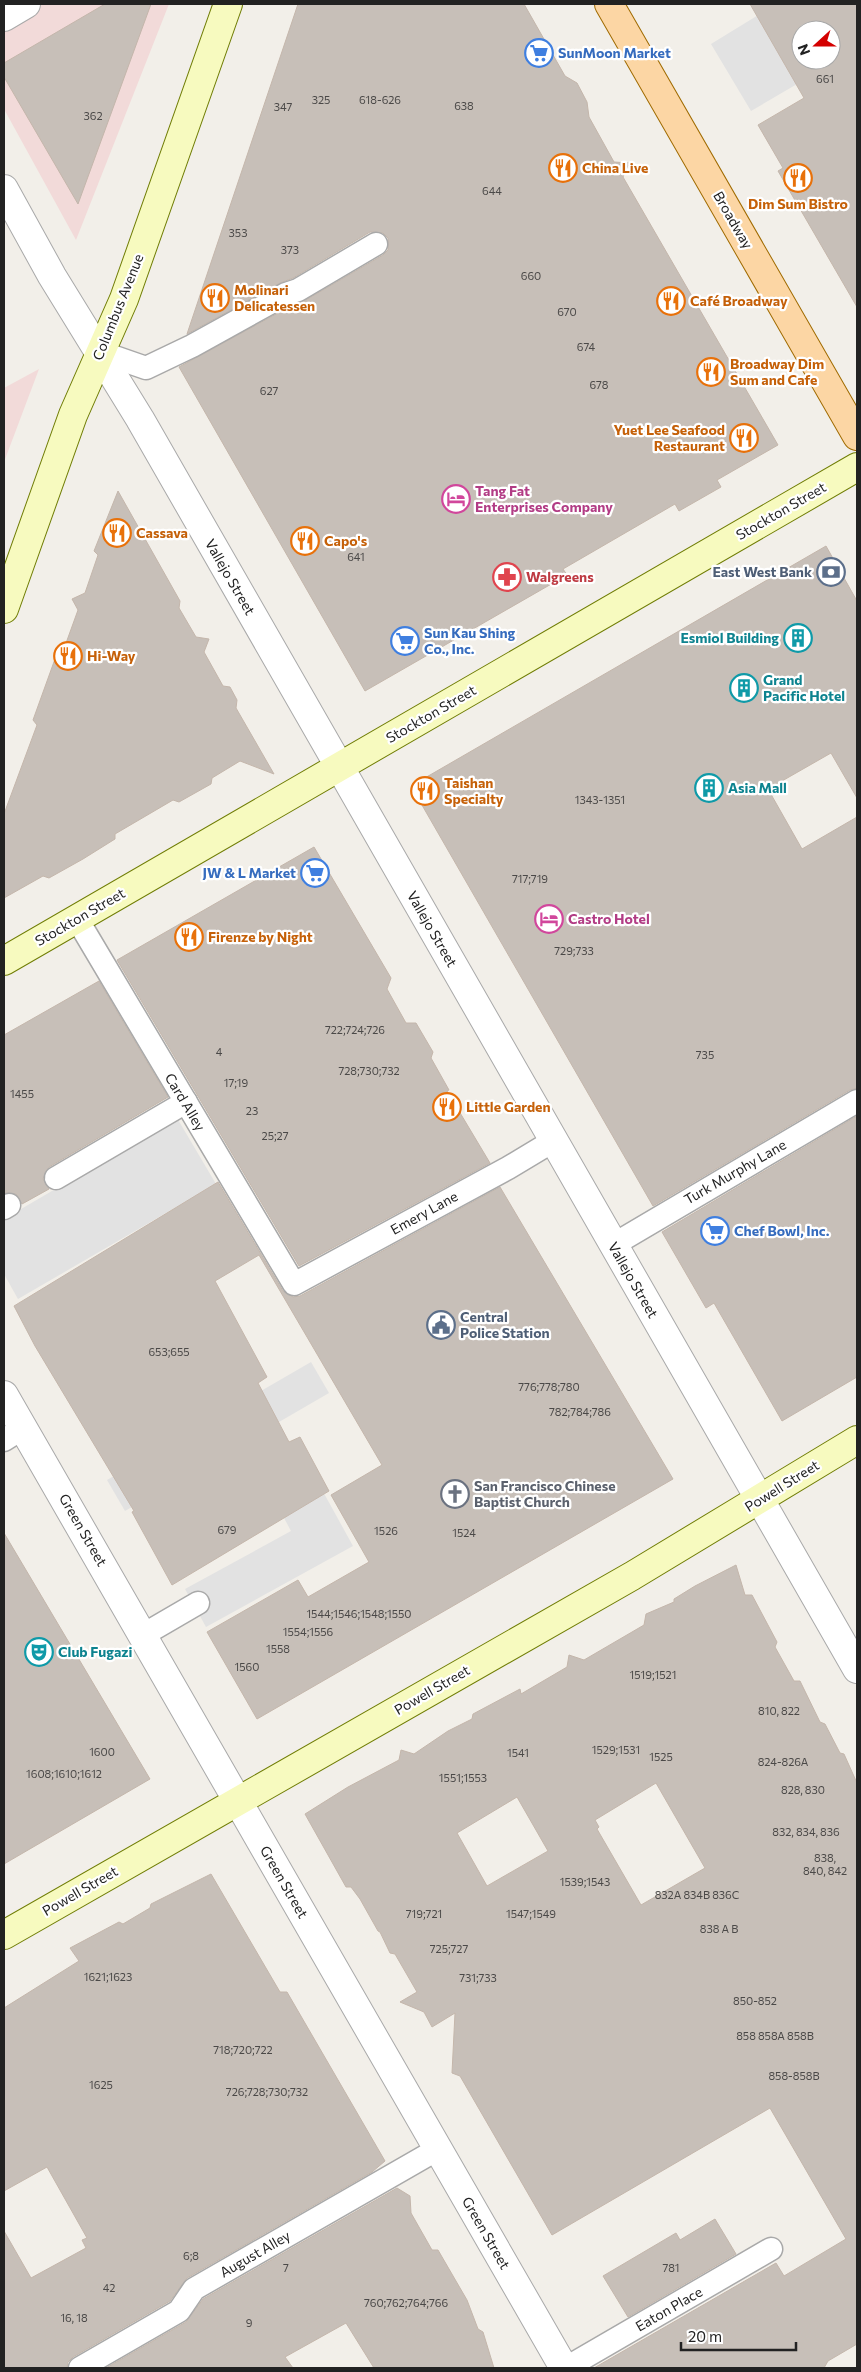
<svg xmlns="http://www.w3.org/2000/svg" width="861" height="2372" viewBox="0 0 861 2372" font-family="Commissioner,sans-serif">
  <rect width="100%" height="100%" fill="#f2efe9"/>
  <!-- commercial -->
  <g fill="#f2dad9">
    <path d="M4 4H169L76 240 4 109Z"/>
    <path d="M39 369 4 462V388Z"/>
  </g>
  <!-- parking -->
  <g fill="#e2e2e2" fill-rule="evenodd">
    <path d="M776 4H857V49L751 111 711 44ZM801 30H831V60H801Z"/>
    <path d="M177 1118 216 1184 18 1299 4 1274V1219Z"/>
    <path d="M311 1362 329 1393 125 1511 107 1480Z"/>
    <path d="M310 1468 353 1546 206 1627 185 1589 291 1531 269 1490Z"/>
  </g>
  <!-- building -->
  <g fill="#c7bfb8" stroke="#c4b6ab" fill-rule="evenodd">
    <path d="M105 4H151L78 204 4 77V63Z"/>
    <path d="M298 4H524L565 76 577 83 587 102 589 117 614 162 629 163 623 177 778 445 717 480 721 487 679 511 675 504 563 569 567 575 365 691 179 367 291 306 304 301 383 255 388 250V238L383 233 370 232 293 278 280 283 187 334Z"/>
    <path d="M750 4H857V307L778 171 783 168 758 125 804 98ZM801 30H831V60H801Z"/>
    <path d="M118 491 180 601 179 608 196 637 209 639 204 652 223 686 230 687 237 700 236 708 274 774 240 761 212 778 211 784 179 802 173 800 115 834V839L83 859 49 878 43 876 4 898V814L37 725 33 720 55 659 61 657 78 610 72 599 85 593 98 555 94 551Z"/>
    <path d="M826 546 857 601V798L831 753 768 789 802 849 857 817V1088L850 1090 653 1206 411 786Z"/>
    <path d="M314 847 391 978 387 989 406 1023H416L433 1052 431 1058 449 1090 447 1091 490 1163 299 1266 117 960Z"/>
    <path d="M99 981 168 1097 49 1167 43 1179 49 1189 22 1204 16 1194 4 1193V1035Z"/>
    <path d="M857 1116V1377L782 1421 714 1303 706 1308 662 1232Z"/>
    <path d="M218 1182 283 1291 293 1297 300 1296 500 1187 673 1479 257 1719 207 1632 298 1580 308 1597 369 1562 331 1495 382 1465 259 1255 215 1281 267 1377 258 1383 289 1442 300 1437 329 1491 172 1585 132 1512 134 1511 35 1346 14 1306Z"/>
    <path d="M4 1533 150 1779 4 1864Z"/>
    <path d="M736 1565 745 1595H752L777 1642 775 1647 794 1681H800L820 1722 825 1724 840 1753 844 1754 857 1783V2344L828 2361 824 2368H594L776 2263 784 2276 846 2239 770 2108 552 2235 460 2076 452 2073 455 2013 432 2027 424 2012 400 2002 417 1992 395 1954 390 1953 380 1932 378 1931 360 1899 351 1887H346L305 1814 348 1787 399 1760 401 1750 414 1754 448 1731 472 1719 473 1714 520 1689 521 1694 567 1667 569 1655 584 1660 644 1625 646 1614 674 1602V1599L695 1586ZM656 1783 705 1868 641 1905 597 1829 599 1827 595 1820ZM517 1797 548 1851 487 1886 457 1833Z"/>
    <path d="M211 1874 280 1992H287L385 2161 372 2172 187 2278 170 2301 73 2357 68 2362 67 2368H4V2231L31 2278 86 2248 82 2240 87 2238 47 2167 4 2191V2008L79 1961 70 1948 119 1922 123 1924 150 1908 151 1904Z"/>
    <path d="M397 2188 410 2196 411 2213 432 2250H438L467 2300 478 2329 483 2332 494 2368H374L346 2323 285 2357 293 2368H106L186 2322 203 2299Z"/>
    <path d="M715 2219 736 2254 628 2317 603 2276 676 2233 680 2240Z"/>
  </g>
  <g fill="none" stroke-linecap="round" stroke-linejoin="round">
    <defs>
      <g id="lane">
        <path d="M100 352 146 368 192 346 286 294 298 290 376 244"/>
        <path d="M77 919 294 1284 508 1168 553 1141"/>
        <path d="M56 1178 186 1102"/>
        <path d="M4 1208 9 1205"/>
        <path d="M613 1245 857 1101"/>
        <path d="M4 1440 23 1428"/>
        <path d="M143 1635 198 1603"/>
        <path d="M80 2368 179 2311 194 2289 438 2149"/>
        <path d="M566 2368 771 2249"/>
      </g>
      <g id="street">
        <path d="M4 17 26 4"/>
        <path d="M4 189 52 276 140 419 857 1669"/>
        <path d="M4 1395 564 2368"/>
      </g>
      <g id="secondary">
        <path d="M4 609 73 415 124 299 228 4"/>
        <path d="M4 961 857 467"/>
        <path d="M4 1935 632 1576 857 1440"/>
      </g>
      <path id="primary" d="M609 4 857 436"/>
    </defs>
    <!-- lane casing -->
    <use href="#lane" stroke="#a9a9a9" stroke-width="25"/>
    <!-- street casing -->
    <use href="#street" stroke="#a9a9a9" stroke-width="30"/>
    <!-- secondary casing -->
    <use href="#secondary" stroke="#707d05" stroke-width="30"/>
    <!-- primary casing -->
    <use href="#primary" stroke="#a06b00" stroke-width="30"/>
    <!-- lane -->
    <use href="#lane" stroke="#fff" stroke-width="22"/>
    <!-- street -->
    <use href="#street" stroke="#fff" stroke-width="28"/>
    <!-- secondary -->
    <use href="#secondary" stroke="#f7fabf" stroke-width="28"/>
    <!-- primary -->
    <use href="#primary" stroke="#fcd6a4" stroke-width="28"/>
  </g>
  <!-- icons -->
  <defs>
    <symbol id="supermarket-ring" viewBox="-11 -11 22 22"><circle r="9.5" fill="#fff" stroke="#3f7fe0" stroke-width="1.5"/><path d="M-6-5.5h2.5l.6 2H6L4.5 2H-2.5L-4.4-4H-6ZM-1.5 3.2a1.3 1.3 0 1 0 .1 0ZM3 3.2a1.3 1.3 0 1 0 .1 0Z" fill="#3f7fe0"/></symbol>
    <symbol id="restaurant-ring" viewBox="-11 -11 22 22"><circle r="9.5" fill="#fff" stroke="#e8710a" stroke-width="1.5"/><path d="M-5-6h1v4h1v-4h1v4h1v-4h1v5L-1.5 .5V6h-2V.5L-5-1ZM5-6V6H3V1.5H1.5Q1.5-4 5-6Z" fill="#e8710a"/></symbol>
    <symbol id="hotel-ring" viewBox="-11 -11 22 22"><circle r="9.5" fill="#fff" stroke="#d1479c" stroke-width="1.5"/><path d="M-6-4.5h1.5V1H6V5H4.5V3h-9V5H-6ZM-4 0a1.8 1.8 0 1 1 3.6 0ZM.5 0V-2.5h3Q6-2.5 6 0Z" fill="#d1479c"/></symbol>
    <symbol id="bank-ring" viewBox="-11 -11 22 22"><circle r="9.5" fill="#fff" stroke="#5c6f8a" stroke-width="1.5"/><path d="M-6-4H6V4H-6ZM0-2.3a2.3 2.3 0 1 0 0 4.6a2.3 2.3 0 1 0 0-4.6Z" fill="#5c6f8a"/></symbol>
    <symbol id="pharmacy-ring" viewBox="-11 -11 22 22"><circle r="9.5" fill="#fff" stroke="#e0444e" stroke-width="1.5"/><path d="M-2-6h4v4h4v4h-4v4h-4v-4h-4v-4h4Z" fill="#e0444e"/></symbol>
    <symbol id="building-ring" viewBox="-11 -11 22 22"><circle r="9.5" fill="#fff" stroke="#0f9aa8" stroke-width="1.5"/><path d="M-4-6H4V6H1V3H-1V6H-4ZM-2.5-4.3h1.7v1.8h-1.7ZM.8-4.3h1.7v1.8H.8ZM-2.5-1h1.7V.8h-1.7ZM.8-1h1.7V.8H.8Z" fill="#0f9aa8"/></symbol>
    <symbol id="civic-ring" viewBox="-11 -11 22 22"><circle r="9.5" fill="#fff" stroke="#5c6f8a" stroke-width="1.5"/><path d="M-.6-6.5H3V-4.5H.6V-3L4-1V1h2V6H-6V1h2V-1L-.6-3ZM-1.2 2.5V6h2.4V2.5Z" fill="#5c6f8a"/></symbol>
    <symbol id="church-ring" viewBox="-11 -11 22 22"><circle r="9.5" fill="#fff" stroke="#6b7280" stroke-width="1.5"/><path d="M-1.2-6h2.4v3.5h3.3v2.4h-3.3V6h-2.4V-.1h-3.3v-2.4h3.3Z" fill="#6b7280"/></symbol>
    <symbol id="theatre-ring" viewBox="-11 -11 22 22"><circle r="9.5" fill="#fff" stroke="#0f9aa8" stroke-width="1.5"/><path d="M-5-5.5Q0-4 5-5.5V0Q5 5 0 6Q-5 5-5 0ZM-3.3-2.5H-1v1.5H-3.3ZM1-2.5H3.3v1.5H1ZM-2.8 1Q0 5.5 2.8 1Z" fill="#0f9aa8"/></symbol>
  </defs>
  <g fill-rule="evenodd">
    <use href="#supermarket-ring" x="523" y="37" width="32" height="32"/>
    <use href="#restaurant-ring" x="547" y="152" width="32" height="32"/>
    <use href="#restaurant-ring" x="782" y="162" width="32" height="32"/>
    <use href="#restaurant-ring" x="199" y="282" width="32" height="32"/>
    <use href="#restaurant-ring" x="655" y="285" width="32" height="32"/>
    <use href="#restaurant-ring" x="695" y="356" width="32" height="32"/>
    <use href="#restaurant-ring" x="728" y="422" width="32" height="32"/>
    <use href="#hotel-ring" x="440" y="483" width="32" height="32"/>
    <use href="#restaurant-ring" x="101" y="517" width="32" height="32"/>
    <use href="#restaurant-ring" x="289" y="525" width="32" height="32"/>
    <use href="#bank-ring" x="815" y="556" width="32" height="32"/>
    <use href="#pharmacy-ring" x="491" y="561" width="32" height="32"/>
    <use href="#building-ring" x="782" y="622" width="32" height="32"/>
    <use href="#supermarket-ring" x="389" y="625" width="32" height="32"/>
    <use href="#restaurant-ring" x="52" y="640" width="32" height="32"/>
    <use href="#building-ring" x="728" y="672" width="32" height="32"/>
    <use href="#building-ring" x="693" y="772" width="32" height="32"/>
    <use href="#restaurant-ring" x="409" y="775" width="32" height="32"/>
    <use href="#supermarket-ring" x="299" y="857" width="32" height="32"/>
    <use href="#hotel-ring" x="533" y="903" width="32" height="32"/>
    <use href="#restaurant-ring" x="173" y="921" width="32" height="32"/>
    <use href="#restaurant-ring" x="431" y="1091" width="32" height="32"/>
    <use href="#supermarket-ring" x="699" y="1215" width="32" height="32"/>
    <use href="#civic-ring" x="425" y="1309" width="32" height="32"/>
    <use href="#church-ring" x="439" y="1478" width="32" height="32"/>
    <use href="#theatre-ring" x="23" y="1636" width="32" height="32"/>
  </g>
  <g text-anchor="middle" stroke-width="4.5" stroke-linejoin="round" paint-order="stroke">
    <!-- number labels -->
    <g font-size="11" fill="#4b4948">
      <text x="825" y="83">661</text>
      <text x="321" y="104">325</text>
      <text x="380" y="104">618-626</text>
      <text x="464" y="110">638</text>
      <text x="283" y="111">347</text>
      <text x="93" y="120">362</text>
      <text x="492" y="195">644</text>
      <text x="238" y="237">353</text>
      <text x="290" y="254">373</text>
      <text x="531" y="280">660</text>
      <text x="567" y="316">670</text>
      <text x="586" y="351">674</text>
      <text x="599" y="389">678</text>
      <text x="269" y="395">627</text>
      <text x="356" y="561">641</text>
      <text x="600" y="804">1343-1351</text>
      <text x="530" y="883">717;719</text>
      <text x="574" y="955">729;733</text>
      <text x="355" y="1034">722;724;726</text>
      <text x="219" y="1056">4</text>
      <text x="705" y="1059">735</text>
      <text x="369" y="1075">728;730;732</text>
      <text x="236" y="1087">17;19</text>
      <text x="22" y="1098">1455</text>
      <text x="252" y="1115">23</text>
      <text x="275" y="1140">25;27</text>
      <text x="169" y="1356">653;655</text>
      <text x="549" y="1391">776;778;780</text>
      <text x="580" y="1416">782;784;786</text>
      <text x="227" y="1534">679</text>
      <text x="386" y="1535">1526</text>
      <text x="464" y="1537">1524</text>
      <text x="359" y="1618">1544;1546;1548;1550</text>
      <text x="308" y="1636">1554;1556</text>
      <text x="278" y="1653">1558</text>
      <text x="247" y="1671">1560</text>
      <text x="653" y="1679">1519;1521</text>
      <text x="779" y="1715">810, 822</text>
      <text x="616" y="1754">1529;1531</text>
      <text x="102" y="1756">1600</text>
      <text x="518" y="1757">1541</text>
      <text x="661" y="1761">1525</text>
      <text x="783" y="1766">824-826A</text>
      <text x="64" y="1778">1608;1610;1612</text>
      <text x="463" y="1782">1551;1553</text>
      <text x="803" y="1794">828, 830</text>
      <text x="806" y="1836">832, 834, 836</text>
      <text x="825" y="1862">838,<tspan x="825" dy="13">840, 842</tspan></text>
      <text x="585" y="1886">1539;1543</text>
      <text x="697" y="1899">832A 834B 836C</text>
      <text x="424" y="1918">719;721</text>
      <text x="531" y="1918">1547;1549</text>
      <text x="719" y="1933">838 A B</text>
      <text x="449" y="1953">725;727</text>
      <text x="108" y="1981">1621;1623</text>
      <text x="478" y="1982">731;733</text>
      <text x="755" y="2005">850-852</text>
      <text x="775" y="2040">858 858A 858B</text>
      <text x="243" y="2054">718;720;722</text>
      <text x="794" y="2080">858-858B</text>
      <text x="101" y="2089">1625</text>
      <text x="267" y="2096">726;728;730;732</text>
      <text x="191" y="2260">6;8</text>
      <text x="286" y="2272">7</text>
      <text x="671" y="2272">781</text>
      <text x="109" y="2292">42</text>
      <text x="406" y="2307">760;762;764;766</text>
      <text x="74" y="2322">16, 18</text>
      <text x="249" y="2327">9</text>
    </g>
    <!-- shop labels -->
    <g font-size="14" font-weight="bold" fill="#366cbe" stroke="#fff" text-anchor="start">
      <text x="558" y="58">SunMoon Market</text>
      <text x="424" y="638">Sun Kau Shing<tspan x="424" dy="16">Co., Inc.</tspan></text>
      <text x="296" y="878" text-anchor="end">JW &amp; L Market</text>
      <text x="734" y="1236">Chef Bowl, Inc.</text>
    </g>
    <!-- food labels -->
    <g font-size="14" font-weight="bold" fill="#c56008" stroke="#fff" text-anchor="start">
      <text x="582" y="173">China Live</text>
      <text x="798" y="209" text-anchor="middle">Dim Sum Bistro</text>
      <text x="234" y="295">Molinari<tspan x="234" dy="16">Delicatessen</tspan></text>
      <text x="690" y="306">Café Broadway</text>
      <text x="730" y="369">Broadway Dim<tspan x="730" dy="16">Sum and Cafe</tspan></text>
      <text x="725" y="435" text-anchor="end">Yuet Lee Seafood<tspan x="725" dy="16">Restaurant</tspan></text>
      <text x="136" y="538">Cassava</text>
      <text x="324" y="546">Capo's</text>
      <text x="87" y="661">Hi-Way</text>
      <text x="444" y="788">Taishan<tspan x="444" dy="16">Specialty</tspan></text>
      <text x="208" y="942">Firenze by Night</text>
      <text x="466" y="1112">Little Garden</text>
    </g>
    <!-- street labels -->
    <g font-size="14" fill="#222" stroke="#fff">
      <text transform="translate(733 220) rotate(60)" y="5">Broadway</text>
      <text transform="translate(118 307) rotate(-68)" y="5">Columbus Avenue</text>
      <text transform="translate(781 511) rotate(-30)" y="5">Stockton Street</text>
      <text transform="translate(230 577) rotate(60)" y="5">Vallejo Street</text>
      <text transform="translate(431 714) rotate(-30)" y="5">Stockton Street</text>
      <text transform="translate(80 917) rotate(-30)" y="5">Stockton Street</text>
      <text transform="translate(432 929) rotate(60)" y="5">Vallejo Street</text>
      <text transform="translate(185 1102) rotate(59)" y="5">Card Alley</text>
      <text transform="translate(735 1172) rotate(-30)" y="5">Turk Murphy Lane</text>
      <text transform="translate(424 1213) rotate(-29)" y="5">Emery Lane</text>
      <text transform="translate(633 1280) rotate(60)" y="5">Vallejo Street</text>
      <text transform="translate(782 1486) rotate(-32)" y="5">Powell Street</text>
      <text transform="translate(83 1530) rotate(60)" y="5">Green Street</text>
      <text transform="translate(432 1690) rotate(-30)" y="5">Powell Street</text>
      <text transform="translate(284 1882) rotate(60)" y="5">Green Street</text>
      <text transform="translate(80 1891) rotate(-30)" y="5">Powell Street</text>
      <text transform="translate(486 2233) rotate(60)" y="5">Green Street</text>
      <text transform="translate(255 2254) rotate(-30)" y="5">August Alley</text>
      <text transform="translate(669 2309) rotate(-30)" y="5">Eaton Place</text>
    </g>
    <!-- hotel labels -->
    <g font-size="14" font-weight="bold" fill="#b23c85" stroke="#fff" text-anchor="start">
      <text x="475" y="496">Tang Fat<tspan x="475" dy="16">Enterprises Company</tspan></text>
      <text x="568" y="924">Castro Hotel</text>
    </g>
    <!-- service labels -->
    <g font-size="14" font-weight="bold" fill="#4e5e75" stroke="#fff" text-anchor="end">
      <text x="812" y="577">East West Bank</text>
      <text x="460" y="1322" text-anchor="start">Central<tspan x="460" dy="16">Police Station</tspan></text>
    </g>
    <!-- health labels -->
    <g font-size="14" font-weight="bold" fill="#be3a42" stroke="#fff" text-anchor="start">
      <text x="526" y="582">Walgreens</text>
    </g>
    <!-- culture labels -->
    <g font-size="14" font-weight="bold" fill="#0d838f" stroke="#fff" text-anchor="start">
      <text x="779" y="643" text-anchor="end">Esmiol Building</text>
      <text x="763" y="685">Grand<tspan x="763" dy="16">Pacific Hotel</tspan></text>
      <text x="728" y="793">Asia Mall</text>
      <text x="58" y="1657">Club Fugazi</text>
    </g>
    <!-- worship labels -->
    <g font-size="14" font-weight="bold" fill="#5b616d" stroke="#fff" text-anchor="start">
      <text x="474" y="1491">San Francisco Chinese<tspan x="474" dy="16">Baptist Church</tspan></text>
    </g>
  </g>
  <!-- border -->
  <rect width="861" height="2372" fill="none" stroke="#222222" stroke-width="10"/>
  <!-- north arrow -->
  <g transform="translate(816 45) rotate(249)"><circle r="24" fill="#ffffff" stroke="#a7a7a7"/>
  <path d="M0-4L9 19L0 12L-9 19Z" fill="#d40000"/>
  <text y="-8" font-size="14" font-weight="bold" text-anchor="middle" fill="#222222">N</text>
  </g>
  <!-- scale -->
  <path d="M681 2342v8h115v-8" fill="none" stroke="#222222" stroke-width="2.5"/>
  <text x="688" y="2342" font-size="15" fill="#222222" stroke="#ffffff" stroke-width="4" paint-order="stroke">20 m</text>
</svg>
